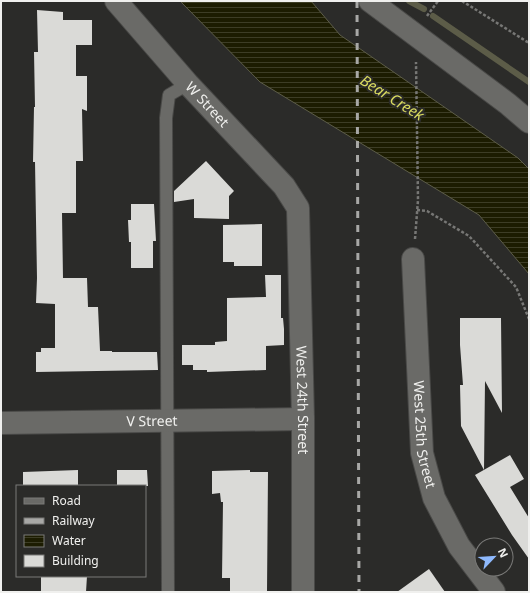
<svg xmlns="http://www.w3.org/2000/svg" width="530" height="593" viewBox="0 0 530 593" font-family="'Noto Sans',sans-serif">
  <defs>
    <pattern id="water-rules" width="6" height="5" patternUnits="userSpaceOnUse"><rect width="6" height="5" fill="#1c1c01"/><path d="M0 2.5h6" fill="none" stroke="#3d3d26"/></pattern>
  </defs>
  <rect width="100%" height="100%" fill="#2b2b29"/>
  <!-- water -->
  <path fill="url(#water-rules)" stroke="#5c5c48" d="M180 1H311L340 35 518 158 529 169V274L479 215 260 82Z"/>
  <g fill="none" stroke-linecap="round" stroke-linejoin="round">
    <!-- stream -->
    <g stroke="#5c5c48" stroke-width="6">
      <path d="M409 1 424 9"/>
      <path d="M433 16 529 82"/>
    </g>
  </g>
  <!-- building -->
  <g fill="#dadad7">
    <path d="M37 10 63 12V20H92V45H76V76H87V111L82 109 83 161H76V213H62L63 278H87L88 307H98L100 351H112V352H157L158 370 36 372V352H41V348H55V304L36 303 37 278 35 162H33L34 107H35L34 52H38Z"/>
    <path d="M206 161 234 191 229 196V219L194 218V199L174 202V191Z"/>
    <path d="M131 204H154L156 241H153V268H131V242H129L128 220H131Z"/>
    <path d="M262 224V266H234V262H223V225Z"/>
    <path d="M265 275H281V318H283L284 329V345L266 346V370L207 372V370H193V365H182V345H215V342L227 341V298L266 297Z"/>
    <path d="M460 318H501L502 413 485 381 484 470 461 426 460 385H463L460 345Z"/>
    <path d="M510 455 524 479 510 487 529 518V559L512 535 475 475Z"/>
    <path d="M78 470V486H23V472Z"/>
    <path d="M117 470H147L148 486H117Z"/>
    <path d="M250 470V472H268L267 592H230V578H222L223 502H221L220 493 212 494V471Z"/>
    <path d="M429 569 445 592H397Z"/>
    <path d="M41 576H87L86 592H41Z"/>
  </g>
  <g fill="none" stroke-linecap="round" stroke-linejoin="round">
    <defs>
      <path id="lane" d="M168 592 166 118 169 95 188 84"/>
      <g id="street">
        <path id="s1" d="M116 1 188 84 284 186 298 208 303 419V592"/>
        <path d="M370 1 508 104 529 122"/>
        <path id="s2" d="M413 259 422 453 434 498 459 546 494 592"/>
        <path id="s3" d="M1 423 303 419"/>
      </g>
    </defs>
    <!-- lane casing -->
    <use href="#lane" stroke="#494947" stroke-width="14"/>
    <!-- street casing -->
    <use href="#street" stroke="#494947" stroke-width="24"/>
    <!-- path -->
    <g stroke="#777775" stroke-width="2.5" stroke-dasharray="3 2" stroke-linecap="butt">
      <path d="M462 1 529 43"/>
      <path d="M427 16 438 1"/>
      <path d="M417 210 427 211 469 236 516 287 529 319"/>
      <path d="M415 239 418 200 416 62"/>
    </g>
    <!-- lane -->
    <use href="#lane" stroke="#6a6a67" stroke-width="12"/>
    <!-- street -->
    <use href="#street" stroke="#6a6a67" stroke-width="22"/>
    <!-- rail -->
    <path stroke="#a8a8a6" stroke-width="3" stroke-dasharray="7 7" stroke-linecap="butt" d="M357 1 359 592"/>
  </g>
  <g text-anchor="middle" stroke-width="4" stroke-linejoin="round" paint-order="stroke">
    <!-- street labels -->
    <g font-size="14" fill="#f0f0ee" stroke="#2b2b29">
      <text dy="5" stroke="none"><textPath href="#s1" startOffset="138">W Street</textPath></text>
      <text dy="5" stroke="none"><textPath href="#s1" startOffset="468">West 24th Street</textPath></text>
      <text dy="5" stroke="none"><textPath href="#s3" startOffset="151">V Street</textPath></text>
      <text dy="5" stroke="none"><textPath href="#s2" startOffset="176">West 25th Street</textPath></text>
    </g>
    <!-- water labels -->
    <g font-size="15" font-style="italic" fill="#dadb60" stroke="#2b2b29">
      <text transform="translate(392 98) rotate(32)" y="5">Bear Creek</text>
    </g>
  </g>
  <!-- border -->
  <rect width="530" height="593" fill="none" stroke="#f0f0ee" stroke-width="4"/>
  <!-- legend -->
  <rect x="16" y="485" width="130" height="92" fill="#2b2b29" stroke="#7a7a78"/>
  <rect x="24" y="498" width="20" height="6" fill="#6a6a67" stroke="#7a7a78"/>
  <text x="52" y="505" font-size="12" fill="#f0f0ee">Road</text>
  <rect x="24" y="518" width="20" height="6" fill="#a8a8a6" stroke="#7a7a78"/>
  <text x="52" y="525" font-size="12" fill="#f0f0ee">Railway</text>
  <rect x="24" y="535" width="20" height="12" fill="url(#water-rules)" stroke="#7a7a78"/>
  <text x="52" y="545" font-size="12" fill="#f0f0ee">Water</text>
  <rect x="24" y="555" width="20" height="12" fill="#dadad7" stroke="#7a7a78"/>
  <text x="52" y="565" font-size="12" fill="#f0f0ee">Building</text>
  <!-- north arrow -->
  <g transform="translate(494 557) rotate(65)"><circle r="19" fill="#2b2b29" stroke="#7a7a78"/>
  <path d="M0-3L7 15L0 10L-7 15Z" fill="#8eb9fd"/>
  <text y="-6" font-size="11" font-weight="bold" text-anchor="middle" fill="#f0f0ee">N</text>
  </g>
</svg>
